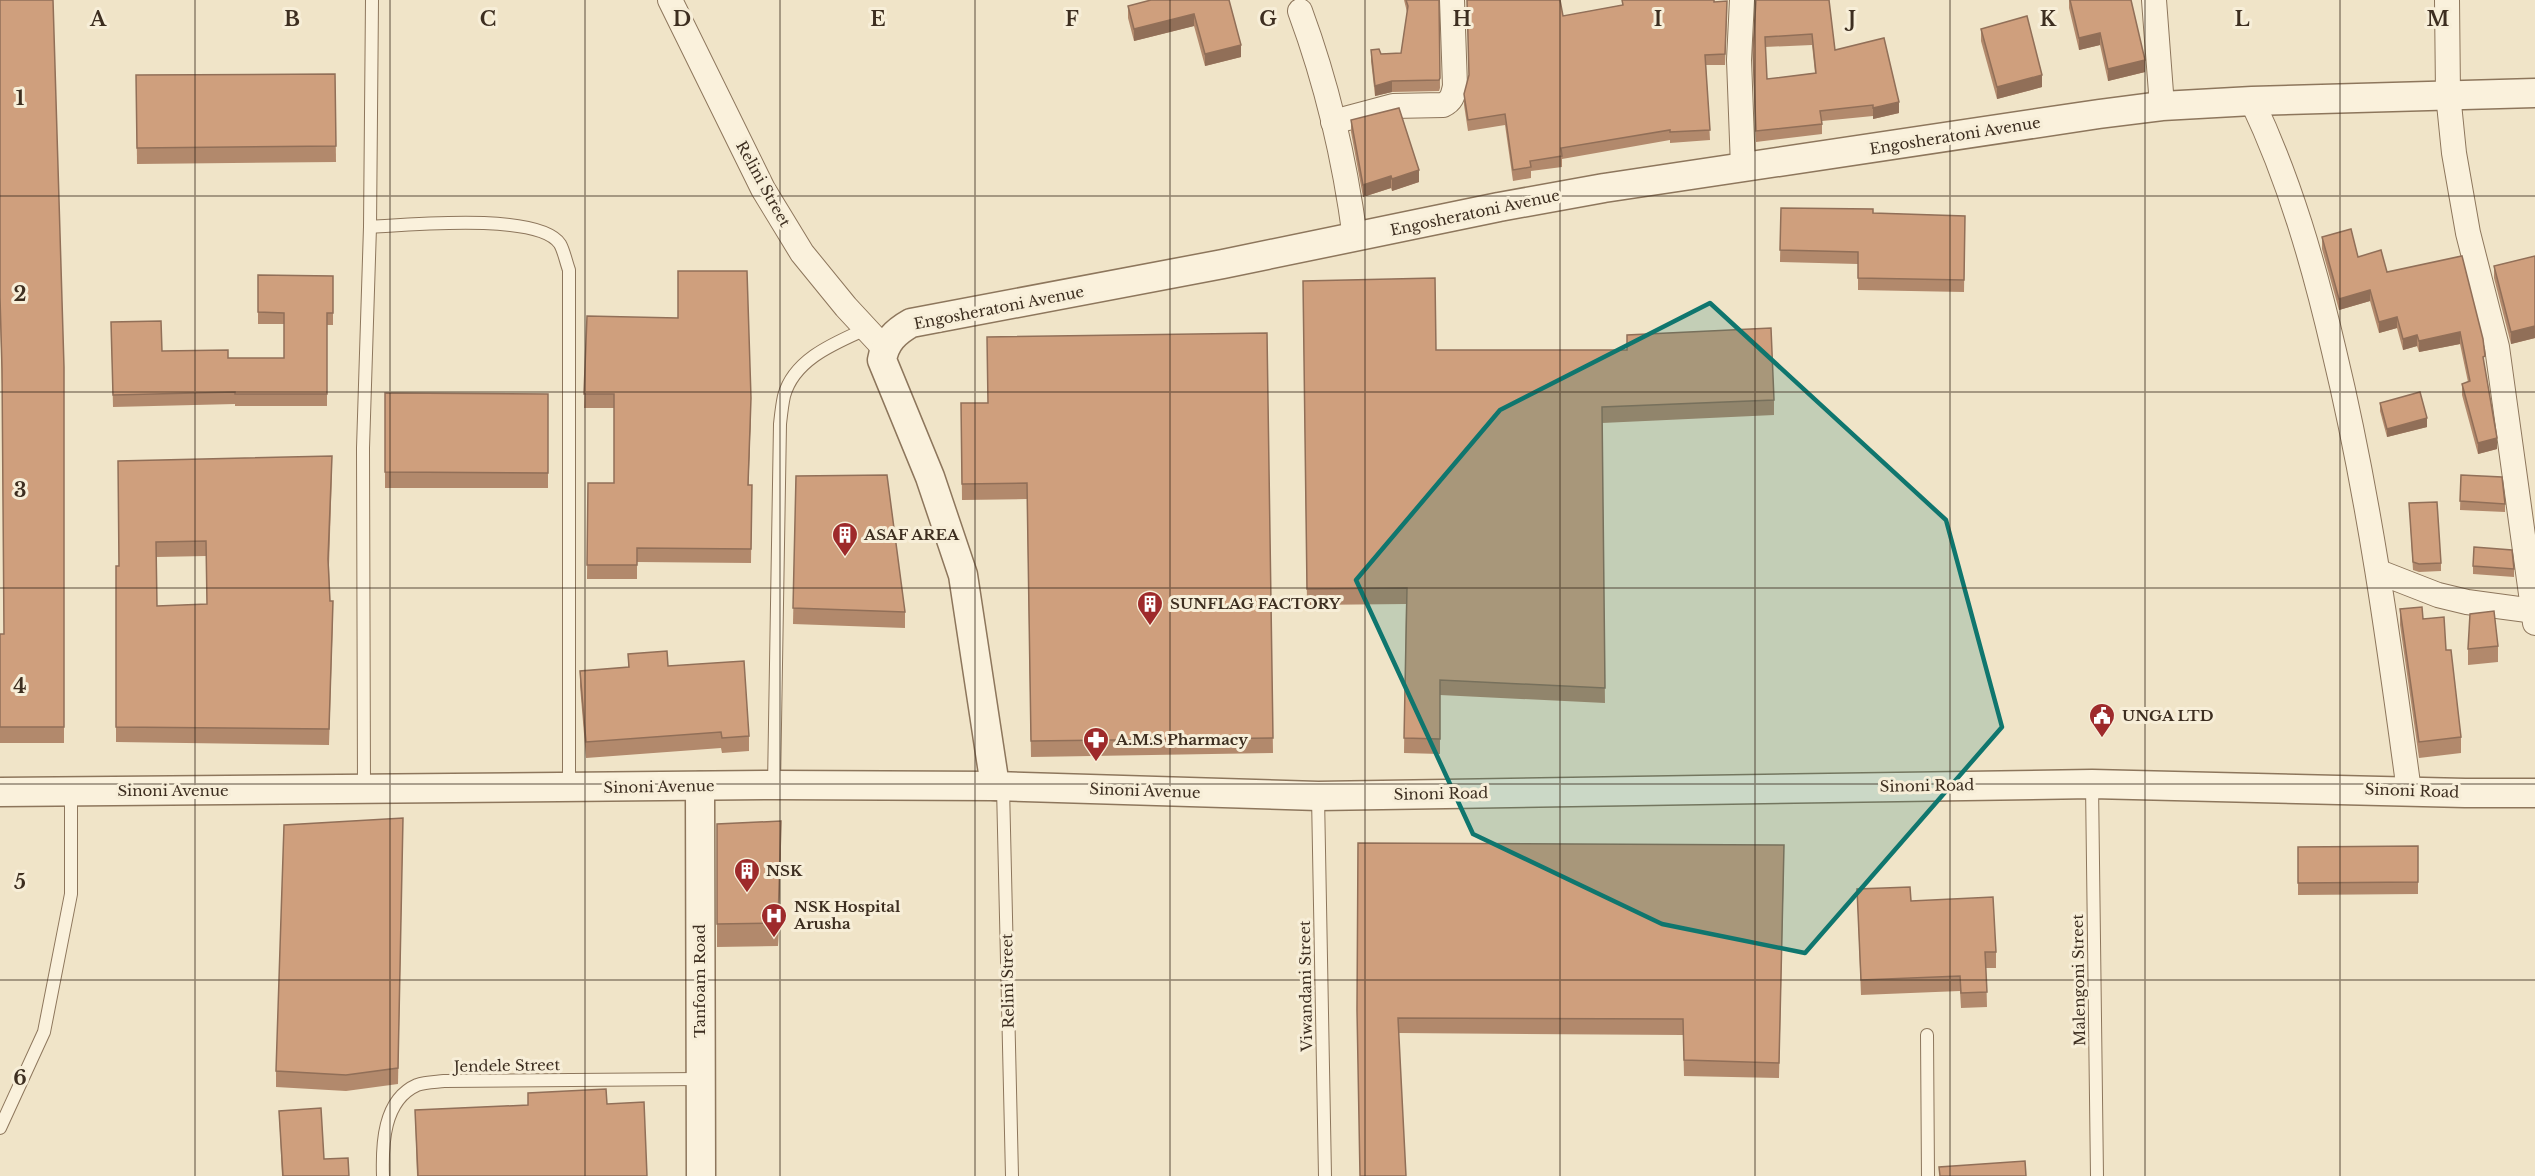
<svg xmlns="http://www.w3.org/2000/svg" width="2535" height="1176" viewBox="0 0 2535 1176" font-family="'Libre Baskerville',serif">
  <rect width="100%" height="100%" fill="#f0e4c8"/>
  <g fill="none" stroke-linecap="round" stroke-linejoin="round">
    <defs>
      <g id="service">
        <path d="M370 227C407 225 539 212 560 244 564 251 566 262 569 270V787"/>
        <path d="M2092 784 2097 1176"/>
        <path d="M774 785 780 424C781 415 782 405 784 396 794 359 835 343 866 329"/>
        <path d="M1003 787 1012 1176"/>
        <path d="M364 790 363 448 370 227 372 0"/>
        <path d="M1318 796 1325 1176"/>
        <path d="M1927 1035 1928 1176"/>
        <path d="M0 1128 44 1032 71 894V792"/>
        <path d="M383 1176C382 1145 383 1100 417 1085 425 1082 436 1082 444 1081L700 1079"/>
      </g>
      <g id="minor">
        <path d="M670 0 763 189 802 253 846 307 884 348"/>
        <path d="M1742 0 1739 60 1743 167"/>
        <path d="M2154 0 2162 106"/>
        <path d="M2447 0 2448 94 2454 153 2468 233 2497 347 2535 623"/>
        <path d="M1300 11C1327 84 1345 161 1355 238"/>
        <path d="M2252 101C2290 181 2314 265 2334 351 2369 496 2389 643 2409 791"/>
        <path d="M1333 122 1393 106 1443 105C1452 101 1453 95 1455 86L1452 0"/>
        <path d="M2379 572 2438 595 2467 602 2535 611"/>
      </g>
      <g id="tertiary">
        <path d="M700 786 701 1176"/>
        <path d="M995 786 963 575 930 477 882 360C885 342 895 332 911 323L1223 264 1499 207 1604 188 2099 114 2162 106 2252 101 2535 93"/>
        <path d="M0 792 774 785 995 786 1318 796 2092 784 2465 793H2535"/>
      </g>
    </defs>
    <!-- service casing -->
    <use href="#service" stroke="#8d765c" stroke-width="14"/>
    <!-- minor casing -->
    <use href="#minor" stroke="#8d765c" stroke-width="26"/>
    <!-- tertiary casing -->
    <use href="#tertiary" stroke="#8d765c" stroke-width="31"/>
    <!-- service -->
    <use href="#service" stroke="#faf1dc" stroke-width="12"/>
    <!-- minor -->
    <use href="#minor" stroke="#faf1dc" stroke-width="24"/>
    <!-- tertiary -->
    <use href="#tertiary" stroke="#faf1dc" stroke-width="28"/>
  </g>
  <!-- wall -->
  <g fill="#b2896c" fill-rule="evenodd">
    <path d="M0 0 64 367V743H0V634H4L2 385 0 313Z"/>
    <path d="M1229 0 1241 57 1205 66 1194 26 1134 41 1128 18V6Z"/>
    <path d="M1404 0H1439L1440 88 1439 91 1392 92 1375 96 1371 61V50L1381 54 1401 53 1407 12Z"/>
    <path d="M1622 0 1714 2 1727 12 1725 65H1706L1710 140 1670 143V140L1562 159V167L1531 171V178L1513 181 1505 125 1468 131 1464 105V94L1469 76 1563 16 1622 5Z"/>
    <path d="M1756 0H1829L1835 50 1899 113 1873 119V116L1822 121V134L1756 142 1753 60ZM1812 45 1815 73 1767 79 1765 47Z"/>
    <path d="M2069 0H2131L2145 72 2108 81 2100 45 2079 50 2069 8Z"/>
    <path d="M1981 29 2042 87 1997 99 1981 41Z"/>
    <path d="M335 74 336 162 137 164 136 75Z"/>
    <path d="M1351 120 1419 182 1392 191 1391 188 1363 197 1351 132Z"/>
    <path d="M1781 208 1873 213 1965 216 1964 292 1858 290V264L1780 262Z"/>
    <path d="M2322 237 2387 272 2462 256 2485 368 2497 449 2478 454 2462 395V384L2468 382 2460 344 2419 352 2417 346 2403 350 2397 328 2379 333 2370 301 2339 310 2322 249Z"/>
    <path d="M2535 256V338L2511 344 2494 278V266Z"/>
    <path d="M258 275 333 276V325H327V406H235V404L113 407 111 322 162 351 228 358H284V324H258Z"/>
    <path d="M1303 281 1436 350H1627V335L1774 400V415L1602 423 1605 703 1440 695V754L1404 753 1406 604 1307 605Z"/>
    <path d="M587 316 751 412 748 485H752L751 563 637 562V579H587L588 483H614V408H584Z"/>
    <path d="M1267 333 1273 753 1031 757 1027 499 962 500 961 403H988Z"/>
    <path d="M385 393 548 394V488H385Z"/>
    <path d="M2380 403 2427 427 2387 437 2380 411Z"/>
    <path d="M118 461 332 472 329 566 330 601 333 616 329 745 116 742V566H119ZM206 556 207 604 157 606 156 557Z"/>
    <path d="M2461 475 2505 504V512L2460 510Z"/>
    <path d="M796 476 905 612V628L793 624Z"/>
    <path d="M2409 503 2441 563V571L2419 572 2413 570Z"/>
    <path d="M2473 566 2514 569V577L2473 574Z"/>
    <path d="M2400 609 2423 619 2446 650 2461 737V753L2419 758 2400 625Z"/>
    <path d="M2498 646V662L2468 665V649Z"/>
    <path d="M628 654 668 666 749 736V751L722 753 721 748 586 758 580 686V671L628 667Z"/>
    <path d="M403 818 398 1084 346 1091 276 1087V1071Z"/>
    <path d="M717 824 781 843 778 946 717 947Z"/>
    <path d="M2418 846V894L2298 895V847Z"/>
    <path d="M1784 861 1779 1078 1684 1076 1683 1035 1398 1033 1357 1026Z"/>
    <path d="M1857 889 1911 901 1996 952V968H1986L1987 1007 1961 1008 1960 991 1861 995Z"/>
    <path d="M528 1093 607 1104 647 1176H417L415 1110 528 1105Z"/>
    <path d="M279 1111 324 1159 349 1176H282Z"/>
  </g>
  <!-- shaded-wall -->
  <g fill="#916f58">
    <path d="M1194 14V26L1134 41V29Z"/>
    <path d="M2100 33V45L2079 50V38Z"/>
    <path d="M1241 45V57L1205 66V54Z"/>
    <path d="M2145 60V72L2108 81V69Z"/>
    <path d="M2042 75V87L1997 99V87Z"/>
    <path d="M1392 81V92L1375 96V86Z"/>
    <path d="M1899 102V113L1873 119V108Z"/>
    <path d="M1419 170V182L1392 191V179Z"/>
    <path d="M1391 176V188L1363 197V185Z"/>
    <path d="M2370 290V301L2339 310V299Z"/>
    <path d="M2397 317V328L2379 333V322Z"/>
    <path d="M2535 326V338L2511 344V332Z"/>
    <path d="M2460 332V344L2419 352V341Z"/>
    <path d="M2417 335V346L2403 350V339Z"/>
    <path d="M751 398V412L748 499V485Z"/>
    <path d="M2427 418V427L2387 437V429Z"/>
    <path d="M2497 438V449L2478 454V443Z"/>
    <path d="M781 821V843L778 946V923Z"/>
  </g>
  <!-- building -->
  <g fill="#cf9f7d" stroke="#916f58" stroke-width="1.5" fill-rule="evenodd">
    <path d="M0 0H53L64 367V727H0V634H4L2 369 0 297Z"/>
    <path d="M1151 0H1229L1241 45 1205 54 1194 14 1134 29 1128 6Z"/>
    <path d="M1406 0H1439L1440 78 1439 80 1392 81 1375 86 1371 50 1379 49 1381 54 1401 53 1408 6Z"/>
    <path d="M1467 0H1560L1563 16 1623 5 1622 0H1714V2L1727 1 1725 54 1705 55 1710 130 1670 132V130L1561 148 1562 156 1530 161 1531 167 1513 170 1505 114 1468 120 1464 94 1469 75Z"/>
    <path d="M1756 0H1829L1835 50 1884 38 1899 102 1873 108V105L1820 111 1822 124 1756 131 1753 50ZM1812 34 1816 73 1767 79 1765 37Z"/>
    <path d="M2070 0H2131L2145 60 2108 69 2100 33 2079 38Z"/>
    <path d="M2027 16 2042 75 1997 87 1981 29Z"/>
    <path d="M335 74 336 146 137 148 136 75Z"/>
    <path d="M1399 108 1419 170 1392 179 1391 176 1363 185 1351 120Z"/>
    <path d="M1781 208 1873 209V213L1965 216 1964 280 1858 278V252L1780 250Z"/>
    <path d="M2351 229 2358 257 2381 250 2387 272 2462 256 2483 339 2485 356 2483 357 2497 438 2478 443 2462 384 2470 381 2460 332 2419 341 2417 335 2403 339 2397 317 2379 322 2370 290 2339 299 2322 237Z"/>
    <path d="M2535 256V326L2511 332 2494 266Z"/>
    <path d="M678 271H747L751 398 748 485H752L751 549 637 548V565H587L588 483H614V394H584L587 316 678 318Z"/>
    <path d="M258 275 333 276V313H327V394H235V392L113 395 111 322 161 321 162 351 228 350V358H284V313L258 312Z"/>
    <path d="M1435 278 1436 350H1627V335L1771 328 1774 400 1602 407 1605 688 1440 680V739L1404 738 1407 588 1307 589 1303 281Z"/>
    <path d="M1267 333 1273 738 1031 741 1027 483 962 484 961 403H988L987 337Z"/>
    <path d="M2420 392 2427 418 2387 429 2380 403Z"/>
    <path d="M385 393 548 394V473L385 472Z"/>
    <path d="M332 456 328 559 330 601H333L329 729 116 727V566H119L118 461ZM206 541 207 604 157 606 156 542Z"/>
    <path d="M887 475 905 612 793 608 796 476Z"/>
    <path d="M2461 475 2502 477 2505 504 2460 501Z"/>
    <path d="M2437 502 2441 563 2419 564 2413 562 2409 503Z"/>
    <path d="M2474 547 2512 550 2514 569 2473 566Z"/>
    <path d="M2422 607 2423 619 2444 617 2446 650H2451L2461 737 2419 742 2400 609Z"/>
    <path d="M2494 611 2498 646 2468 649 2470 614Z"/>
    <path d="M667 651 668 666 744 661 749 736 722 738 721 732 586 742 580 671 629 667 628 654Z"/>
    <path d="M403 818 398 1068 346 1075 276 1071 284 825Z"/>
    <path d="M781 821 778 923 717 924V824Z"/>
    <path d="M1358 843 1784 845 1779 1063 1684 1060 1683 1019 1398 1018 1406 1176H1360L1357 1010Z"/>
    <path d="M2418 846V882L2298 883V847Z"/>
    <path d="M1910 887 1911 901 1993 897 1996 952H1985L1987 992 1961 993 1960 976 1861 980 1857 889Z"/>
    <path d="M606 1089 607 1104 644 1102 647 1176H418L415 1110 528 1105V1093Z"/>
    <path d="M321 1108 324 1159 348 1158 349 1176H283L279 1111Z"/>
    <path d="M2025 1161 2026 1176H1940L1939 1167Z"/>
  </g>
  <!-- marked area -->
  <path fill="#0f766e" fill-opacity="0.2" stroke="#0f766e" stroke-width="4.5" stroke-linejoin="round" d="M1710 303 1946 520 2002 727 1805 953 1662 924 1473 834 1356 580 1500 410Z"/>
  <!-- grid -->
  <path fill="none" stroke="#3d2e20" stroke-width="1.5" stroke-opacity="0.55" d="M195 0V1176M390 0V1176M585 0V1176M780 0V1176M975 0V1176M1170 0V1176M1365 0V1176M1560 0V1176M1755 0V1176M1950 0V1176M2145 0V1176M2340 0V1176M0 196H2535M0 392H2535M0 588H2535M0 784H2535M0 980H2535"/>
  <!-- icons -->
  <defs>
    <symbol id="building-pin" viewBox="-11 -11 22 30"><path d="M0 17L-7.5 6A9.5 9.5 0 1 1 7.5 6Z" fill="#9e2a2b" stroke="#f7eed8"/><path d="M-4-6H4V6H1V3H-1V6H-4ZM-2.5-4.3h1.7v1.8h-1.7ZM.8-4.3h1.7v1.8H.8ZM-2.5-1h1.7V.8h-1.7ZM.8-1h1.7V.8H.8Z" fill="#fff"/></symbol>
    <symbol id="civic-pin" viewBox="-11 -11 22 30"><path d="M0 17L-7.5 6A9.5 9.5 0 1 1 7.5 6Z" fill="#9e2a2b" stroke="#f7eed8"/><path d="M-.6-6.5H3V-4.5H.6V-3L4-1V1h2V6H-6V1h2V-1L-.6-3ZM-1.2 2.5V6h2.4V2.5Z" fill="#fff"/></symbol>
    <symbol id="pharmacy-pin" viewBox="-11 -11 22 30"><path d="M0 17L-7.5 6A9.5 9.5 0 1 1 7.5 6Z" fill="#9e2a2b" stroke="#f7eed8"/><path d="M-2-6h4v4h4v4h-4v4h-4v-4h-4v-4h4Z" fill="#fff"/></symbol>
    <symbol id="hospital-pin" viewBox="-11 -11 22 30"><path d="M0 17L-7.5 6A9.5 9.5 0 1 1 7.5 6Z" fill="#9e2a2b" stroke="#f7eed8"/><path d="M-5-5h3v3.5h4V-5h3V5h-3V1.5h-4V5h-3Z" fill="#fff"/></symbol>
  </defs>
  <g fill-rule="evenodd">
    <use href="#building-pin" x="830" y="520" width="30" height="40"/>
    <use href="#building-pin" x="1135" y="589" width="30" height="40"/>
    <use href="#civic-pin" x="2087" y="701" width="30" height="40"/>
    <use href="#pharmacy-pin" x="1081" y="725" width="30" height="40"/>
    <use href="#building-pin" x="732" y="856" width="30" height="40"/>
    <use href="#hospital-pin" x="759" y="901" width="30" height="40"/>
  </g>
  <g text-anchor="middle" stroke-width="6" stroke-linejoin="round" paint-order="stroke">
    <!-- street labels -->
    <g font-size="15" fill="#3d2e20" stroke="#f7eed8">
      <text transform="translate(1955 136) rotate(-9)" y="5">Engosheratoni Avenue</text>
      <text transform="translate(763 184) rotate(61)" y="5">Relini Street</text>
      <text transform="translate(1475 213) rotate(-12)" y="5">Engosheratoni Avenue</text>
      <text transform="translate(999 308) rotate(-11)" y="5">Engosheratoni Avenue</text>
      <text transform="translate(1927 786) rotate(-1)" y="5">Sinoni Road</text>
      <text transform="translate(659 787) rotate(-1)" y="5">Sinoni Avenue</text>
      <text x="173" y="796">Sinoni Avenue</text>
      <text transform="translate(1145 791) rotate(2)" y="5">Sinoni Avenue</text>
      <text transform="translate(2412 791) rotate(2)" y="5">Sinoni Road</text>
      <text transform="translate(1441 794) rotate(-1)" y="5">Sinoni Road</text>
      <text transform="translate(2079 980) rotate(-91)" y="5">Malengoni Street</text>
      <text transform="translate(700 981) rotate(-90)" y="5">Tanfoam Road</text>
      <text transform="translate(1008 981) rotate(-91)" y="5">Relini Street</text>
      <text transform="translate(1306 986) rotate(-91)" y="5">Viwandani Street</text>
      <text transform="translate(507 1066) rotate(-1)" y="5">Jendele Street</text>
    </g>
    <!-- poi labels -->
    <g font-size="15" font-weight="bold" fill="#3d2e20" stroke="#f7eed8" text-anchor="start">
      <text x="864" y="540">ASAF AREA</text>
      <text x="1170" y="609">SUNFLAG FACTORY</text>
      <text x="2122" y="721">UNGA LTD</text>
      <text x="1116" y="745">A.M.S Pharmacy</text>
      <text x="766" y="876">NSK</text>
      <text x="794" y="912">NSK Hospital<tspan x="794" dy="17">Arusha</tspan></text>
    </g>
  </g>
  <g font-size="20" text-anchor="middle" font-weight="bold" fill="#3d2e20" stroke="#f7eed8" stroke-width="6" stroke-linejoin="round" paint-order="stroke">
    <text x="98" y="26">A</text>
    <text x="292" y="26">B</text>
    <text x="488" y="26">C</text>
    <text x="682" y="26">D</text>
    <text x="878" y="26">E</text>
    <text x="1072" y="26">F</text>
    <text x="1268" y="26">G</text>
    <text x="1462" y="26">H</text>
    <text x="1658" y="26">I</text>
    <text x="1852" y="26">J</text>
    <text x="2048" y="26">K</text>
    <text x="2242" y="26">L</text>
    <text x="2438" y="26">M</text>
    <text x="20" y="105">1</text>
    <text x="20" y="301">2</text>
    <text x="20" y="497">3</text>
    <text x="20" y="693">4</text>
    <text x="20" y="889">5</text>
    <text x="20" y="1085">6</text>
  </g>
</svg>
